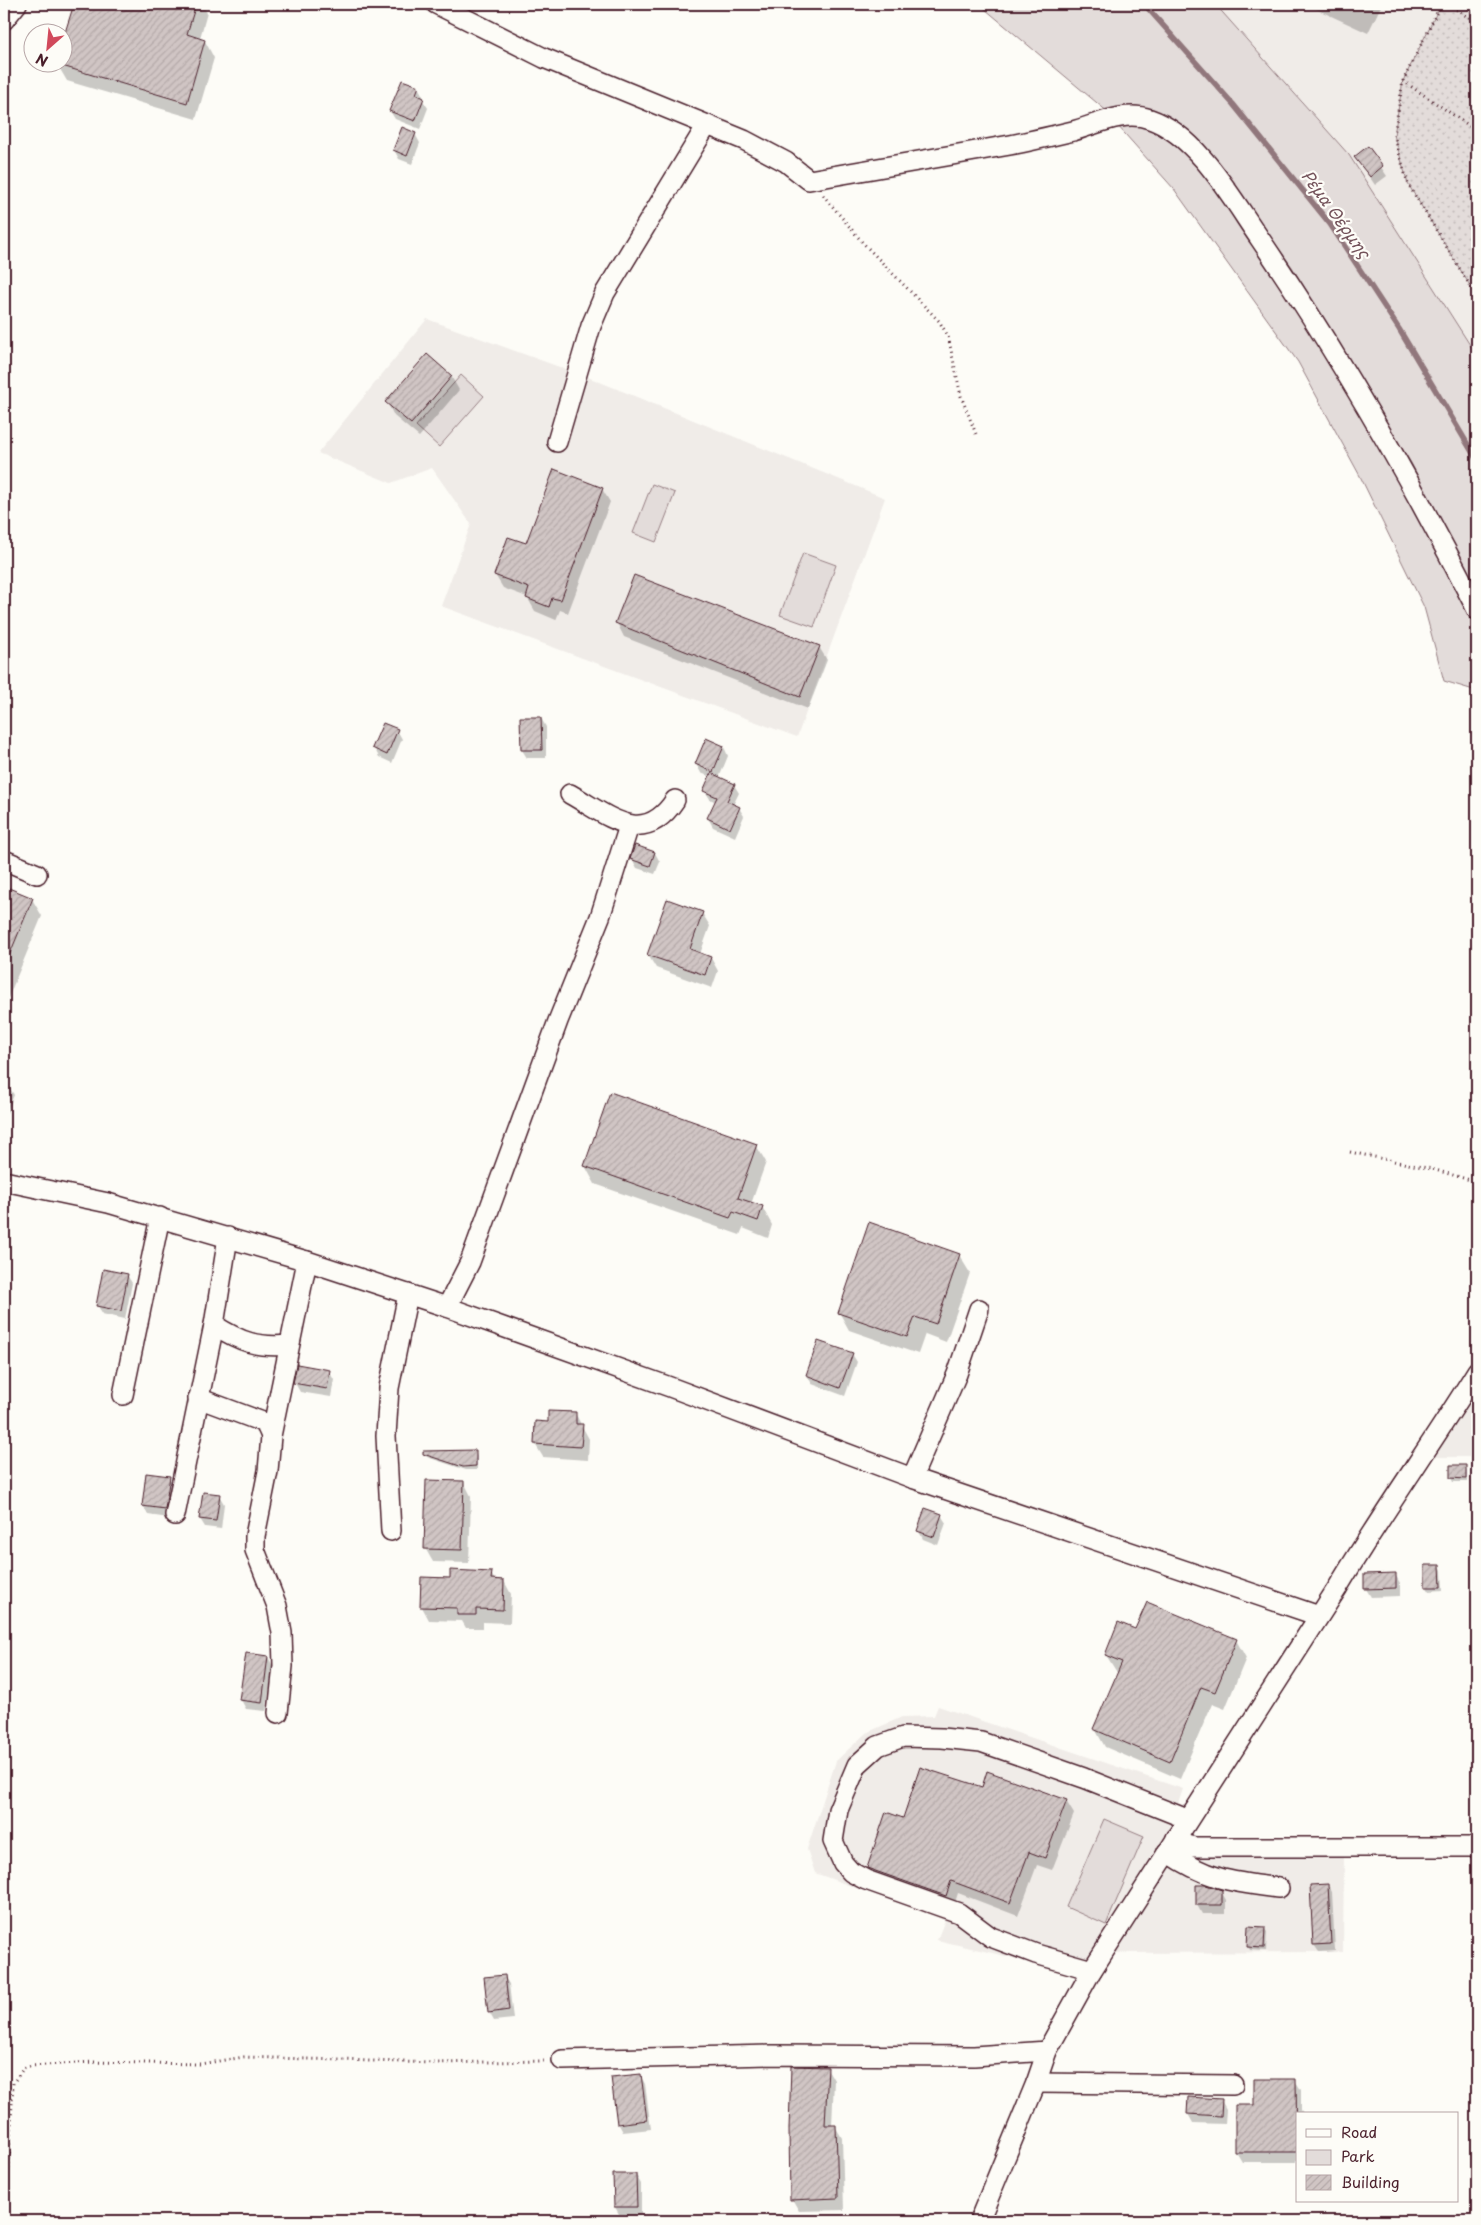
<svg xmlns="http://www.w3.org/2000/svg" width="1481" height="2225" viewBox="0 0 1481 2225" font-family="'Playpen Sans',sans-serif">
  <defs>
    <pattern id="garden-dots" width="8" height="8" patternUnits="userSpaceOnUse" patternTransform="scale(1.25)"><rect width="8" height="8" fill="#e3dcda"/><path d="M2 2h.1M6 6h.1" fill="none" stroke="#c4bcbb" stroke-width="1.8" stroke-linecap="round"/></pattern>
    <pattern id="building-hatch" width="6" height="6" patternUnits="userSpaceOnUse" patternTransform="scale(1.25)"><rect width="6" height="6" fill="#d0c5c4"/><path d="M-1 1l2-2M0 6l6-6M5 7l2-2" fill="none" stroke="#b4a9a9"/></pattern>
  </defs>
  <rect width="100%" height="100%" fill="#fdfcf7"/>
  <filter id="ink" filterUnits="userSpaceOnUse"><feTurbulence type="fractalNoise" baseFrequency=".02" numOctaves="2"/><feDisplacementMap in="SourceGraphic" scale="10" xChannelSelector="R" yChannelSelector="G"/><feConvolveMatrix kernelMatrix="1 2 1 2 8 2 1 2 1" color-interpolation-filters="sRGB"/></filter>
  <g filter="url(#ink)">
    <!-- built -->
    <g fill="#f0ece8">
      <path d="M1215 4H1477V356L1349 155Z"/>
      <path d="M427 319 590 378 885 498 797 737 441 606 471 524 432 468 391 483 318 453Z"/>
      <path d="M1477 1386V1457H1431Z"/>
      <path d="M938 1706 1183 1789 1167 1836 1077 1973 937 1940 945 1920 815 1873 807 1849 836 1761 866 1733 902 1717 934 1716Z"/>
      <path d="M1177 1851H1344L1343 1952 1110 1953Z"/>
    </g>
    <!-- green -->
    <g fill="#e3dcda" stroke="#967e82">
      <path d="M979 4H1215L1349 155 1477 356V589L1411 463 1292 267 1213 157 1143 108 1136 106 1109 113Z"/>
      <path d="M1130 123 1158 130 1197 162 1294 296 1477 616V691L1444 681 1424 607 1360 476 1298 362 1174 189 1117 125Z"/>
      <path d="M461 375 484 396 439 447 416 426Z"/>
      <path d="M652 484 675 493 656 542 633 533Z"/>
      <path d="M803 553 836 565 814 627 780 615Z"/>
      <path d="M1104 1819 1144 1836 1106 1925 1066 1907Z"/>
    </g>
    <!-- garden -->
    <path fill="url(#garden-dots)" stroke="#967e82" d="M1441 4H1477V297L1408 184 1394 135 1403 81Z"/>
    <!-- shadow -->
    <g fill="#0003">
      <path d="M75 4 90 7 91 4H202L207 13 200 38 205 41 214 58 196 119 67 81 57 64 62 62V47Z"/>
      <path d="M1305 4H1382L1368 33Z"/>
      <path d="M418 87 423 96 422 99 428 108 420 129 395 119 390 111Z"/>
      <path d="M415 134 420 143 412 164 399 159 394 150Z"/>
      <path d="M1368 148 1387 176 1375 185 1356 157Z"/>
      <path d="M451 376 459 390 419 437 394 416 387 402Z"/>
      <path d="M602 489 610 502 568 613 560 610 556 620 535 611 527 597 503 588 495 575 527 545Z"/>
      <path d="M617 623 819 647 827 660 808 709 624 637Z"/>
      <path d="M541 718 546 727V758H527L522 750Z"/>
      <path d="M397 730 402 739 392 763 379 757 374 748Z"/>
      <path d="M707 740 724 747 728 756 719 778 734 785 739 793 733 805 739 808 744 816 735 837 713 827 708 818 716 802 710 799 705 791 711 777 701 773 696 764Z"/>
      <path d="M636 846 655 853 660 862 655 874 637 868 632 859Z"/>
      <path d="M4 888 32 899 42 916 4 1008Z"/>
      <path d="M702 913 710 926 700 954 711 958 718 971 712 988 656 968 648 955Z"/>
      <path d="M4 1078 14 1095 5 1117 4 1116Z"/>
      <path d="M756 1145 766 1162 751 1204 762 1207 772 1225 768 1238 743 1228 740 1235 595 1184 585 1166Z"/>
      <path d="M959 1255 970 1273 946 1342 925 1334 918 1354 849 1330 839 1312Z"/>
      <path d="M127 1275 132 1283 125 1319 102 1314 98 1306Z"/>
      <path d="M852 1354 857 1362 845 1396 812 1384 807 1375Z"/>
      <path d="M329 1371 334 1380 331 1397 300 1392 295 1383Z"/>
      <path d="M575 1413 589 1439 588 1460 543 1457 535 1444 536 1423 549 1424Z"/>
      <path d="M475 1452 477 1456V1470H466L427 1457 424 1453Z"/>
      <path d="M1465 1466 1467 1470V1482H1453L1451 1478Z"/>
      <path d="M169 1477 174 1486 169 1518 148 1515 143 1506Z"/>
      <path d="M464 1482 471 1496 469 1563 433 1562 425 1548Z"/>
      <path d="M219 1495 224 1504 221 1529 205 1527 200 1519Z"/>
      <path d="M941 1515 946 1523 938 1545 923 1539 918 1530Z"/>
      <path d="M1440 1566 1442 1570 1443 1590 1429 1591 1427 1587Z"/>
      <path d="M491 1573 495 1581H504L511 1594 510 1623 483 1622V1628H466L462 1621 429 1620 422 1607 451 1580Z"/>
      <path d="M1395 1574 1400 1583V1596L1371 1597 1366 1589Z"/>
      <path d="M1136 1631 1236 1640 1246 1658 1225 1709 1212 1704 1180 1779 1105 1747 1095 1729 1118 1674 1106 1655Z"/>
      <path d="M268 1657 273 1666 266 1711 246 1709 241 1700Z"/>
      <path d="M982 1789 1066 1801 1074 1814 1052 1870 1037 1865 1018 1916 958 1893 953 1909 877 1881 869 1868Z"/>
      <path d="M1328 1885 1332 1892 1335 1951 1319 1952 1314 1945Z"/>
      <path d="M1221 1891 1226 1900V1914H1202L1197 1905Z"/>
      <path d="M1264 1928 1267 1932 1266 1951 1250 1950 1248 1946Z"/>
      <path d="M504 1976 509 1984 513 2019 494 2021 489 2012Z"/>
      <path d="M827 2068 834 2080 832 2126H835L842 2138 844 2210 799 2211 792 2199Z"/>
      <path d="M640 2075 645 2084 651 2129 623 2132 618 2123Z"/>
      <path d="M1295 2080 1301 2090V2110L1304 2114H1297V2162H1242L1236 2152Z"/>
      <path d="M1221 2100 1226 2109 1225 2124 1193 2123 1188 2114Z"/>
      <path d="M636 2175 641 2184V2215L620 2216 615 2207 614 2176Z"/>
    </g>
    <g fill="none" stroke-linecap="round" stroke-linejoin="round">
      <!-- stream -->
      <path stroke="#91777b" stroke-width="5.5" d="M1144 4 1233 104 1330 224 1399 329 1477 460"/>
    </g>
    <!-- building -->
    <g fill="url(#building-hatch)" stroke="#4a1f2b">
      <path d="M74 4H196L187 34 205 40 187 103 62 66V42Z"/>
      <path d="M402 80 419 86 416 94 424 98 415 121 389 111Z"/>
      <path d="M402 127 416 133 407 156 393 150Z"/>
      <path d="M1368 146 1383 166 1370 177 1354 157Z"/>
      <path d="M427 354 452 376 411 424 385 402Z"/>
      <path d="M554 469 603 488 561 600 552 598 549 607 526 598 529 588 494 575 508 537 526 543Z"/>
      <path d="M634 575 820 646 800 697 615 623Z"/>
      <path d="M520 717H541L542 750H521Z"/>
      <path d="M383 723 398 729 387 755 372 748Z"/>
      <path d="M706 738 724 746 713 772 695 764Z"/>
      <path d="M711 773 735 784 727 801 740 807 730 829 707 818 717 797 703 791Z"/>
      <path d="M635 845 655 852 650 866 630 859Z"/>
      <path d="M4 886 33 898 4 968Z"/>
      <path d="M667 899 703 912 690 949 711 957 705 975 647 955Z"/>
      <path d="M610 1092 757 1144 738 1198 763 1206 758 1221 733 1212 730 1218 584 1166Z"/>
      <path d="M869 1222 960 1254 936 1324 915 1317 907 1337 838 1313Z"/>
      <path d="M103 1269 128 1274 121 1311 96 1306Z"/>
      <path d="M818 1341 853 1353 840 1388 806 1375Z"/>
      <path d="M297 1364 330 1370 327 1389 293 1383Z"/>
      <path d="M548 1411 576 1412V1424H583L581 1447 534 1444 535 1421 548 1422Z"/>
      <path d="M476 1450V1466L463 1467 423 1454V1451Z"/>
      <path d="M1450 1465H1466V1479L1450 1478Z"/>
      <path d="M146 1473 170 1476 165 1509 142 1506Z"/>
      <path d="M426 1480 464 1481 462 1550 424 1549Z"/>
      <path d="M203 1492 220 1494 216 1521 199 1519Z"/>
      <path d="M925 1508 942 1514 934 1537 917 1531Z"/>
      <path d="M1425 1565H1440L1441 1587H1425Z"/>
      <path d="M450 1570 492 1572 491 1579 504 1580 503 1610 476 1609V1615H457V1608L420 1607 421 1577 450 1578Z"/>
      <path d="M1396 1573V1588L1364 1589V1574Z"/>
      <path d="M1147 1602 1237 1639 1215 1692 1201 1687 1170 1762 1093 1729 1122 1662 1105 1655 1118 1622 1135 1629Z"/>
      <path d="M246 1653 268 1656 262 1703 239 1700Z"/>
      <path d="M920 1767 982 1787 987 1771 1067 1800 1045 1858 1029 1852 1010 1903 951 1881 946 1896 867 1868 886 1812 903 1818Z"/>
      <path d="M1328 1884 1331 1944 1313 1945 1310 1885Z"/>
      <path d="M1196 1885H1206L1222 1890V1905H1196Z"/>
      <path d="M1248 1926 1265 1927 1264 1948 1247 1947Z"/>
      <path d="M505 1975 509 2010 488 2013 484 1977Z"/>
      <path d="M791 2066 828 2067 825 2125H836L838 2198 790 2200 789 2129Z"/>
      <path d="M641 2074 647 2120 617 2124 611 2077Z"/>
      <path d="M1254 2079H1296L1297 2152H1235V2105H1254Z"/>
      <path d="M1188 2097 1222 2099 1221 2116 1187 2114Z"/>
      <path d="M613 2174H636L637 2207H614Z"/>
    </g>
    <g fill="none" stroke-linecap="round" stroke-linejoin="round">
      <defs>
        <g id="minor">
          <path d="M436 4 544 58 744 140 786 162 809 180 1010 145C1031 141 1052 136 1073 131 1098 124 1124 110 1150 119 1197 135 1233 200 1260 239 1341 358 1412 482 1477 610"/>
          <path d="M4 20 17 4"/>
          <path d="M557 442 591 326 605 293 707 125"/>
          <path d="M570 794C608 815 643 849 675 800"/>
          <path d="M4 860 37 874"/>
          <path d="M4 1181 108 1203 307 1261 447 1307 670 1387 912 1478 1319 1616"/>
          <path d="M447 1307 470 1262 558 1021 600 917 629 826"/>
          <path d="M214 1325C241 1342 257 1348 289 1345"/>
          <path d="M123 1395 160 1217"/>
          <path d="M198 1398 260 1421 266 1425 271 1436"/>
          <path d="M912 1478 957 1374 979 1309"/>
          <path d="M175 1515 214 1325 228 1237"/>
          <path d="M391 1531 386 1436 389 1388 408 1294"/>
          <path d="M278 1713 283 1666 282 1633 277 1606 255 1550V1536L268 1471 271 1436 307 1261"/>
          <path d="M1176 1838 1186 1845 1194 1847H1477"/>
          <path d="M1167 1852C1208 1880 1232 1882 1279 1888"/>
          <path d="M1092 1970 1036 1954 991 1937 959 1913 866 1880 851 1872 843 1863 833 1841 838 1810 857 1765 878 1746 903 1737 942 1738 981 1742 1084 1778 1187 1819"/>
          <path d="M562 2060 772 2055 974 2056 1047 2051"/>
          <path d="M1036 2083 1233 2085"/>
          <path d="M979 2221 1036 2083 1047 2051 1092 1970 1338 1587C1382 1513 1432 1444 1477 1371"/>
        </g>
      </defs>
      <!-- minor casing -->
      <use href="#minor" stroke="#4a1f2b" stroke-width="22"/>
      <!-- path -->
      <g stroke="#4a1f2b" stroke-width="3" stroke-dasharray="1 4" stroke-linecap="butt">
        <path d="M1441 4 1403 81 1394 135 1408 184 1477 297"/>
        <path d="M1448 4 1477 23"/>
        <path d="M1403 81 1477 131"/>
        <path d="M823 195 863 243 939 321 948 336 961 396 976 434"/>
        <path d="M1350 1152 1432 1169 1477 1182"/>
        <path d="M7 2204 13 2083 23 2069 31 2066 92 2062 200 2064 244 2057 435 2063 544 2061"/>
      </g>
      <!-- minor -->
      <use href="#minor" stroke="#fdfcf7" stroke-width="19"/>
    </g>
  </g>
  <g text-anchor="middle" stroke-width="4.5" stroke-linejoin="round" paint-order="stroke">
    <!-- water labels -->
    <g font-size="16" font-style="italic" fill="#73525a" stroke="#fdfcf7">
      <text transform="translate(1336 214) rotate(54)" y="6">Ρέμα Θέρμης</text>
    </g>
  </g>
  <!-- margin -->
  <rect width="1481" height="2225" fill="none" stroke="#fdfcf7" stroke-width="20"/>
  <rect x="10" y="10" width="1461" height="2205" fill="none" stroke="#4a1f2b" stroke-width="2" filter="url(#ink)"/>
  <!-- legend -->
  <rect x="1296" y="2112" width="162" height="90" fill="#fdfcf7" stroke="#b5a4a5"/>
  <rect x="1306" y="2129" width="25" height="8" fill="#fdfcf7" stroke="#b5a4a5"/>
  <text x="1341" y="2138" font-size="15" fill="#4a1f2b">Road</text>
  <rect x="1306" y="2150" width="25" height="15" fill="#e3dcda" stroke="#b5a4a5"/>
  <text x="1341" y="2162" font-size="15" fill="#4a1f2b">Park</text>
  <rect x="1306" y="2175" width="25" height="15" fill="url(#building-hatch)" stroke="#b5a4a5"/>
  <text x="1341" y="2188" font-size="15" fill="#4a1f2b">Building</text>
  <!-- north arrow -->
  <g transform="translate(48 48) rotate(207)"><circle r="24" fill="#fdfcf7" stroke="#b5a4a5"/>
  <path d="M0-4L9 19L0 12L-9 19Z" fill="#d1495b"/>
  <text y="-8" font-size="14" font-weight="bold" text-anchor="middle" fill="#4a1f2b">N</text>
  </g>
</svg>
